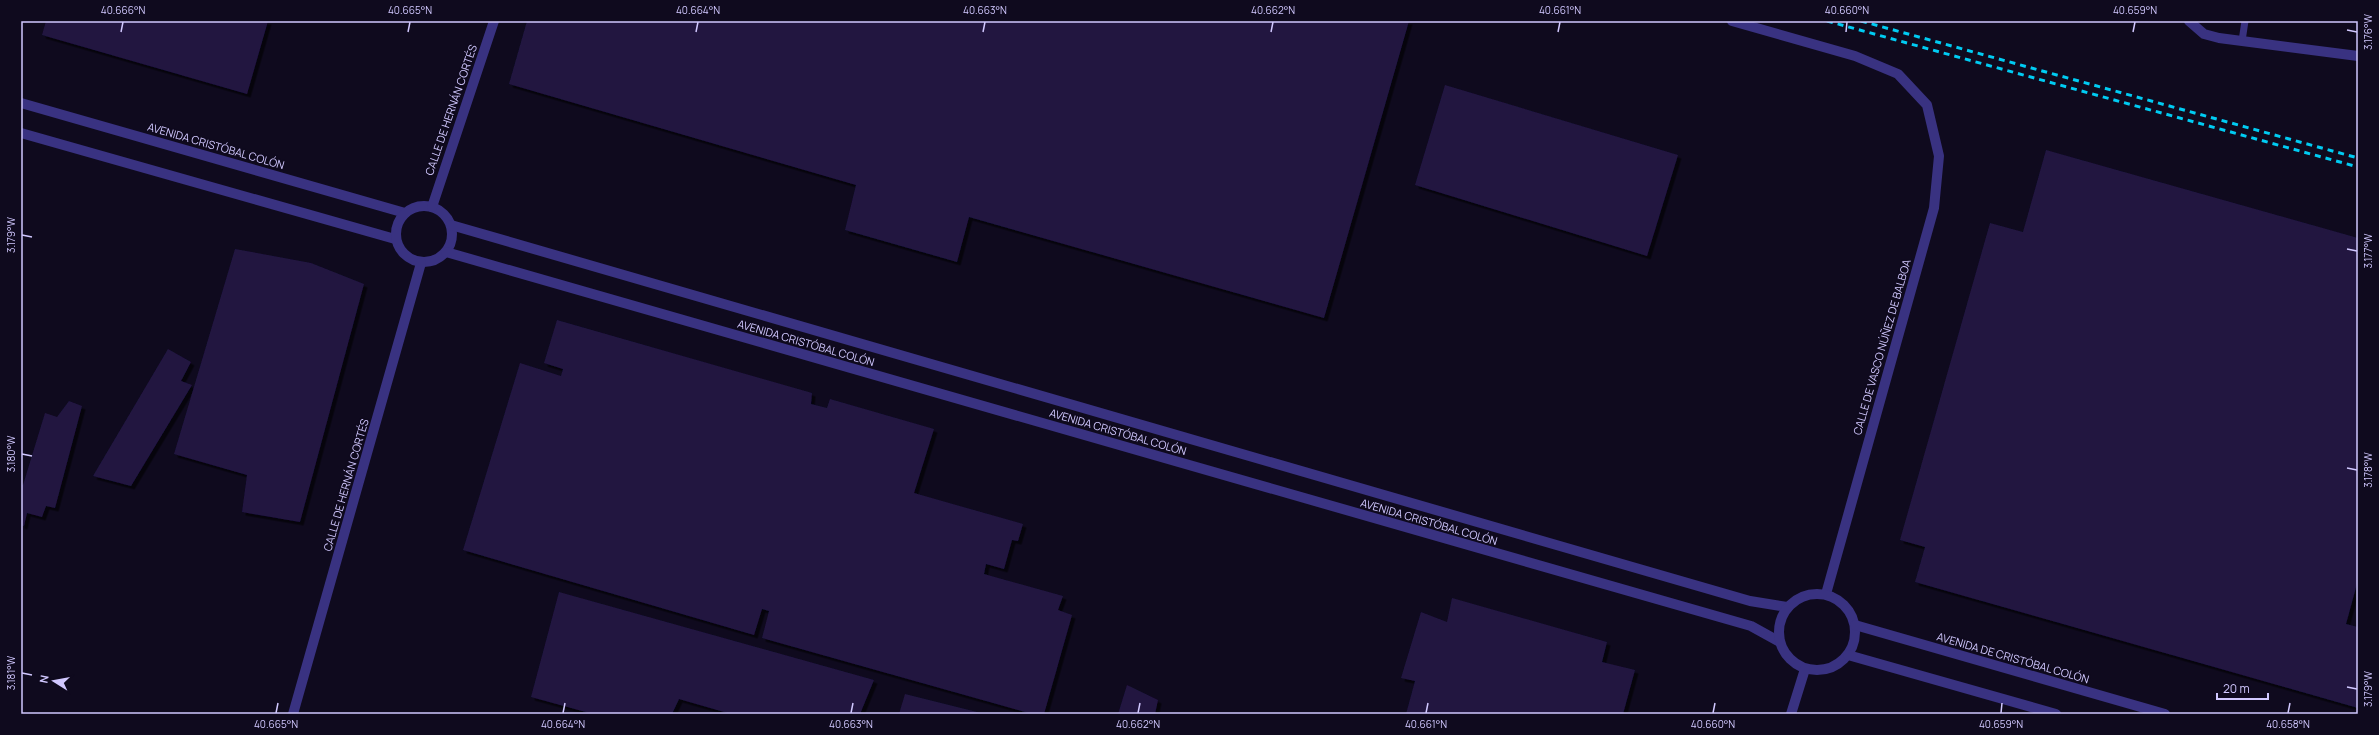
<svg xmlns="http://www.w3.org/2000/svg" width="2379" height="735" viewBox="0 0 2379 735" font-family="Manrope,sans-serif">
  <defs>
    <filter id="shadow"><feDropShadow dx="3.5" dy="3.5" stdDeviation="0" flood-color="#0009"/></filter>
  </defs>
  <rect width="100%" height="100%" fill="#0f0a1e"/>
  <!-- building -->
  <g fill="#201541" filter="url(#shadow)">
    <path d="M46 21H268L247 94 42 35Z"/>
    <path d="M527 21H1409L1324 318 969 217 957 262 845 230 856 185 509 84Z"/>
    <path d="M1445 85 1678 155 1647 256 1415 185Z"/>
    <path d="M2046 150 2358 238V580L2346 624 2358 627V708L1915 582 1925 547 1900 540 1990 223 2023 232Z"/>
    <path d="M235 249 311 263 364 284 300 522 242 512 247 475 174 454Z"/>
    <path d="M557 320 812 393 811 404 827 408 830 399 934 429 914 493 1023 524 1018 541 1012 540 1004 569 986 564 984 574 1063 596 1058 610 1072 615 1044 714H1032L762 638 769 611 762 609 754 635 463 550 520 363 561 376 563 369 544 363Z"/>
    <path d="M168 349 191 362 181 381 192 385 131 486 93 476Z"/>
    <path d="M69 401 82 406 55 508 46 506 42 517 27 513 24 526 21 525V485H23L45 413 57 417Z"/>
    <path d="M559 592 874 680 860 714H731L679 699 672 714H593L531 697Z"/>
    <path d="M1452 598 1607 642 1602 662 1635 670 1623 714H1406L1415 681 1401 678 1421 612 1447 622Z"/>
    <path d="M1127 685 1158 700 1155 714H1118Z"/>
    <path d="M905 694 981 713V714H899Z"/>
  </g>
  <g fill="none" stroke-linecap="round" stroke-linejoin="round">
    <!-- service -->
    <path stroke="#393281" stroke-width="7" d="M2242 41 2245 21"/>
    <!-- minor -->
    <g stroke="#393281" stroke-width="10">
      <path d="M1732 21 1855 56 1898 74 1927 105 1939 156 1934 208 1826 594"/>
      <path d="M2189 21 2204 34 2219 38 2358 56"/>
      <path d="M21 103 405 213"/>
      <path d="M21 133 395 239"/>
      <circle cx="424" cy="234" r="28"/>
      <path d="M432 207 494 21"/>
      <path d="M451 225 1750 601 1787 607"/>
      <path d="M446 252 1751 626 1780 642"/>
      <circle cx="1817" cy="632" r="38"/>
      <path d="M1855 625 2165 714"/>
      <path d="M1848 655 2056 714"/>
      <path d="M293 714 421 263"/>
      <path d="M1791 714 1805 669"/>
    </g>
    <!-- rail -->
    <g stroke="#00ccf3" stroke-width="3" stroke-dasharray="6 5" stroke-linecap="butt">
      <path d="M1827 21 2358 167"/>
      <path d="M1861 21 2358 158"/>
    </g>
  </g>
  <!-- ticks -->
  <path fill="none" stroke="#d1c8ff" stroke-width="1.5" d="M2347 30 2357 32M121 32 123 22M408 32 410 22M696 32 698 22M983 32 985 22M1271 32 1273 22M1558 32 1560 22M1846 32 1847 22M2133 32 2135 22M22 235 32 237M2347 249 2357 251M22 454 32 456M2347 468 2357 470M22 673 32 675M2347 687 2357 689M276 713 278 703M563 713 565 703M851 713 853 703M1138 713 1140 703M1426 713 1428 703M1713 713 1715 703M2001 713 2002 703M2288 713 2290 703"/>
  <g text-anchor="middle" stroke-width="3" stroke-linejoin="round" paint-order="stroke">
    <!-- street labels -->
    <g font-size="11" fill="#d1c8ff" stroke="#0f0a1e">
      <text transform="translate(451 110) rotate(-71)" y="4">CALLE DE HERNÁN CORTÉS</text>
      <text transform="translate(216 146) rotate(16)" y="4">AVENIDA CRISTÓBAL COLÓN</text>
      <text transform="translate(806 343) rotate(16)" y="4">AVENIDA CRISTÓBAL COLÓN</text>
      <text transform="translate(1882 347) rotate(-74)" y="4">CALLE DE VASCO NÚÑEZ DE BALBOA</text>
      <text transform="translate(1118 432) rotate(16)" y="4">AVENIDA CRISTÓBAL COLÓN</text>
      <text transform="translate(346 485) rotate(-74)" y="4">CALLE DE HERNÁN CORTÉS</text>
      <text transform="translate(1429 522) rotate(16)" y="4">AVENIDA CRISTÓBAL COLÓN</text>
      <text transform="translate(2013 658) rotate(16)" y="4">AVENIDA DE CRISTÓBAL COLÓN</text>
    </g>
  </g>
  <!-- border -->
  <rect width="2379" height="735" fill="none" stroke="#0f0a1e" stroke-width="44"/>
  <!-- north arrow -->
  <g transform="translate(54 681) rotate(281)" stroke="#0f0a1e" stroke-width="3" paint-order="stroke">
  <path d="M0-3L7 15L0 10L-7 15Z" fill="#d1c8ff"/>
  <text y="-6" font-size="11" font-weight="bold" text-anchor="middle" fill="#d1c8ff">N</text>
  </g>
  <!-- scale -->
  <path d="M2217 693v6h51v-6" fill="none" stroke="#d1c8ff" stroke-width="2"/>
  <text x="2223" y="693" font-size="12" fill="#d1c8ff" stroke="#0f0a1e" stroke-width="3" paint-order="stroke">20 m</text>
  <rect x="22" y="22" width="2335" height="691" fill="none" stroke="#d1c8ff" stroke-width="1.5"/>
  <g font-size="10" text-anchor="middle" fill="#d1c8ff">
    <text x="123" y="14">40.666°N</text>
    <text x="410" y="14">40.665°N</text>
    <text x="698" y="14">40.664°N</text>
    <text x="985" y="14">40.663°N</text>
    <text x="1273" y="14">40.662°N</text>
    <text x="1560" y="14">40.661°N</text>
    <text x="1847" y="14">40.660°N</text>
    <text x="2135" y="14">40.659°N</text>
    <text transform="translate(2368 32) rotate(-90)" y="4">3.176°W</text>
    <text transform="translate(11 235) rotate(-90)" y="4">3.179°W</text>
    <text transform="translate(2368 251) rotate(-90)" y="4">3.177°W</text>
    <text transform="translate(11 454) rotate(-90)" y="4">3.180°W</text>
    <text transform="translate(2368 470) rotate(-90)" y="4">3.178°W</text>
    <text transform="translate(11 673) rotate(-90)" y="4">3.181°W</text>
    <text transform="translate(2368 689) rotate(-90)" y="4">3.179°W</text>
    <text x="276" y="728">40.665°N</text>
    <text x="563" y="728">40.664°N</text>
    <text x="851" y="728">40.663°N</text>
    <text x="1138" y="728">40.662°N</text>
    <text x="1426" y="728">40.661°N</text>
    <text x="1713" y="728">40.660°N</text>
    <text x="2001" y="728">40.659°N</text>
    <text x="2288" y="728">40.658°N</text>
  </g>
</svg>
